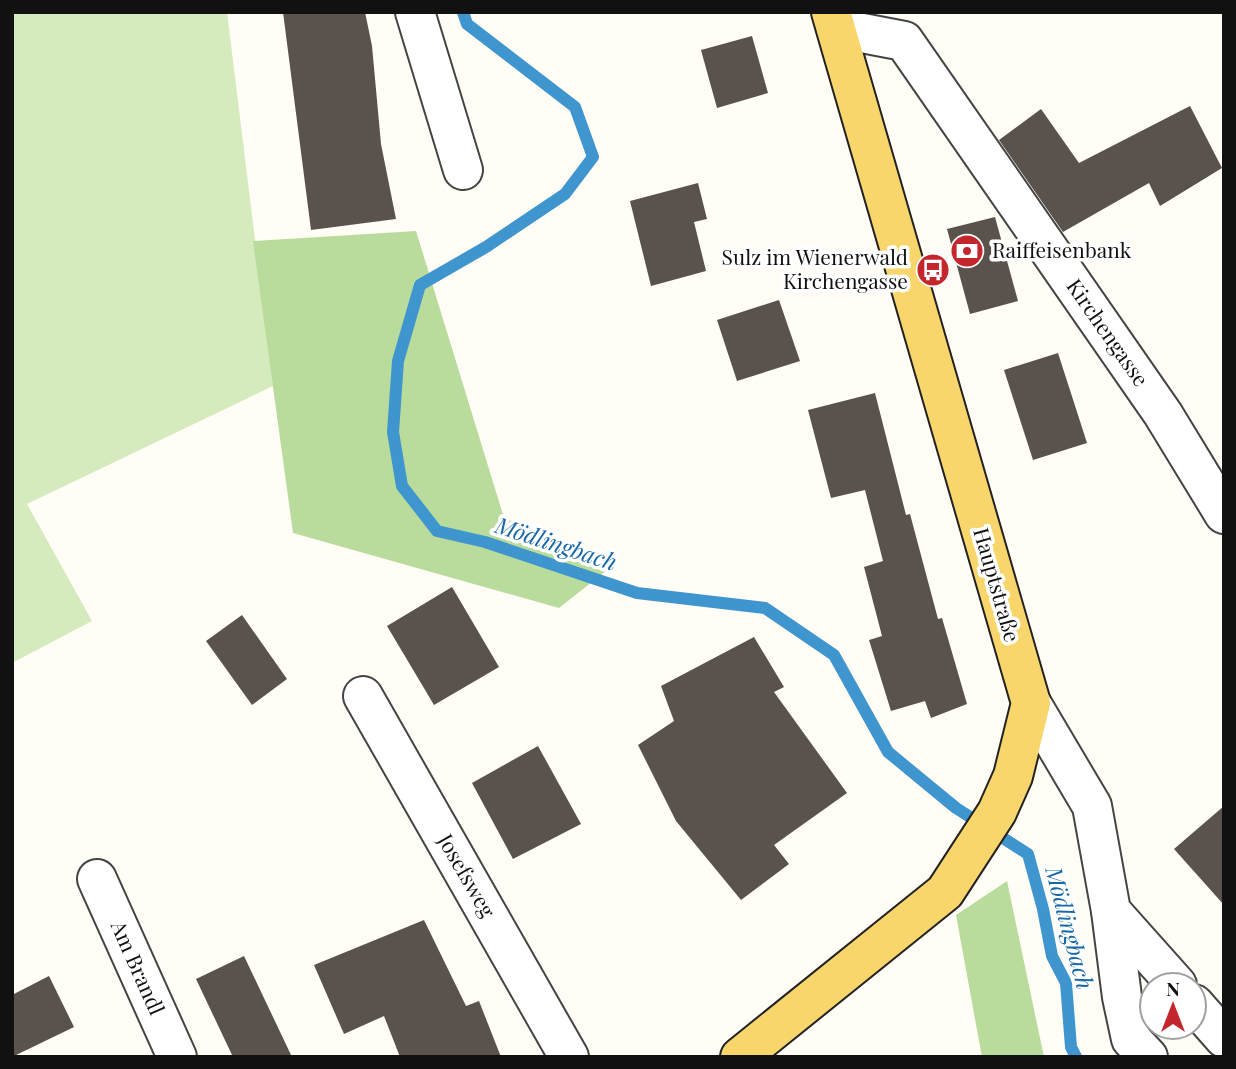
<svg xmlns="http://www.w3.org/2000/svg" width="1236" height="1069" viewBox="0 0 1236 1069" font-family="'Playfair Display',serif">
  <rect width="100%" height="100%" fill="#fffdf5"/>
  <!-- green -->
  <path fill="#d5ebbd" d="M12 12H227L273 386 27 504 92 621 12 663Z"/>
  <!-- forest -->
  <g fill="#b9dc9c">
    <path d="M416 231 504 518 616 563 559 608 293 533 253 241Z"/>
    <path d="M1007 881 1044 1057H982L956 915Z"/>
  </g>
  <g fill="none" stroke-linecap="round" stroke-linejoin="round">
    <!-- stream -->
    <path stroke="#3f96cf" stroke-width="12" d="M463 12 467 24 575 107 593 157 565 194 486 247 420 285 398 361 393 432 402 486 437 531 485 542 637 593 765 608 834 655 888 752 956 808 1028 854 1043 909 1052 956 1066 983 1071 1047 1076 1057"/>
  </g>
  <!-- building -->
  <g fill="#5a524d">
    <path d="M283 12H365L372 46 381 144 396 219 311 230Z"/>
    <path d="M752 36 768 93 717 108 701 50Z"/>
    <path d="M1190 106 1222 168 1160 206 1149 183 1063 232 999 140 1041 109 1079 163Z"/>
    <path d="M698 183 707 219 694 222 706 271 651 286 630 201Z"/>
    <path d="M995 217 1018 301 970 314 947 229Z"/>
    <path d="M779 300 800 361 737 381 717 320Z"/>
    <path d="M1058 353 1087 443 1033 460 1004 370Z"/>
    <path d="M875 393 906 515 910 514 938 619 942 618 967 704 931 718 925 701 891 711 869 640 882 636 864 567 883 561 865 490 831 498 808 410Z"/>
    <path d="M452 587 499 667 434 705 387 626Z"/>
    <path d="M242 615 287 679 252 705 206 641Z"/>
    <path d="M754 637 784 687 774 692 847 793 774 845 789 864 741 900 676 821 638 745 674 721 661 686Z"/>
    <path d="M538 746 581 824 513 859 472 783Z"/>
    <path d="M1224 806V905L1174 849Z"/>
    <path d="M424 920 466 1006 479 1001 501 1057H400L384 1016 344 1034 314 965Z"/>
    <path d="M244 956 292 1057H233L196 979Z"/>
    <path d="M49 976 74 1027 12 1057V995Z"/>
  </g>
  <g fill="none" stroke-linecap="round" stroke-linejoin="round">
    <defs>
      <g id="minor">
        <path d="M415 12 463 170"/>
        <path d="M836 28 904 41 1163 414 1224 514"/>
        <path d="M363 696 569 1057"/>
        <path d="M1031 703 1092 806 1111 911 1177 985"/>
        <path d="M97 879 177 1057"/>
        <path d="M1111 911 1122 997 1131 1039 1148 1057"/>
        <path d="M1194 1004 1224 1038"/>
      </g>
      <path id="major" d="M740 1057 945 892 997 812 1013 776 1031 703 831 12"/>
    </defs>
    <!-- minor casing -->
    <use href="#minor" stroke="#444" stroke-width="42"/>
    <!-- major casing -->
    <use href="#major" stroke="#222" stroke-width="42"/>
    <!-- minor -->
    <use href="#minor" stroke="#fff" stroke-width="38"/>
    <!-- major -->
    <use href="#major" stroke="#f9d66b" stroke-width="38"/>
  </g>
  <!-- icons -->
  <defs>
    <symbol id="bank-disc" viewBox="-11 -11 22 22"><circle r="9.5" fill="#c4262e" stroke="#fff"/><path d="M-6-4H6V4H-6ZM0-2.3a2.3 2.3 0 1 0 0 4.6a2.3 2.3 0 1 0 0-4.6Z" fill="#fff"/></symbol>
    <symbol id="bus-disc" viewBox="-11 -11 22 22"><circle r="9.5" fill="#c4262e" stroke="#fff"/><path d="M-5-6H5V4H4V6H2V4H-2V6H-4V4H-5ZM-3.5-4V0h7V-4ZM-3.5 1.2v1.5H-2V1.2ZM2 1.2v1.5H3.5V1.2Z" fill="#fff"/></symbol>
  </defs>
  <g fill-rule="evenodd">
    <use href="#bank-disc" x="948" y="232" width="38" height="38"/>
    <use href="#bus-disc" x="914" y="251" width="38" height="38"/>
  </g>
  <g text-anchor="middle" stroke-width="7" stroke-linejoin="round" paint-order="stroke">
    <!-- poi labels -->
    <g font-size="21" fill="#111" stroke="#fff" text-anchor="start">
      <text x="992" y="258">Raiffeisenbank</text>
      <text x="908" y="265" text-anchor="end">Sulz im Wienerwald<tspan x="908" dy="24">Kirchengasse</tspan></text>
    </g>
    <!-- street labels -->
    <g font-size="21" fill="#111" stroke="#fff">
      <text transform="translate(1107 333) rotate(55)" y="7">Kirchengasse</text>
      <text transform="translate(996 585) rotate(74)" y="7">Hauptstraße</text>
      <text transform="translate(466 876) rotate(60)" y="7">Josefsweg</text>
      <text transform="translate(137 968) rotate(66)" y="7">Am Brandl</text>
    </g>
    <!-- water labels -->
    <g font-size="23" font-style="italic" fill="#1768a6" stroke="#fff">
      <text transform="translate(556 544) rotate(18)" y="8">Mödlingbach</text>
      <text transform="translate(1069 928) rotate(75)" y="8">Mödlingbach</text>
    </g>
  </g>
  <!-- border -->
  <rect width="1236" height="1069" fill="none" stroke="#111111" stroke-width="28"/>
  <!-- north arrow -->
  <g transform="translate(1173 1006)"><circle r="33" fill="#ffffff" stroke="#a0a0a0" stroke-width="2"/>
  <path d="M0-5L12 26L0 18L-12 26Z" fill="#c4262e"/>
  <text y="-10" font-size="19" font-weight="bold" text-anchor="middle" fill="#111111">N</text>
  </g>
</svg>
